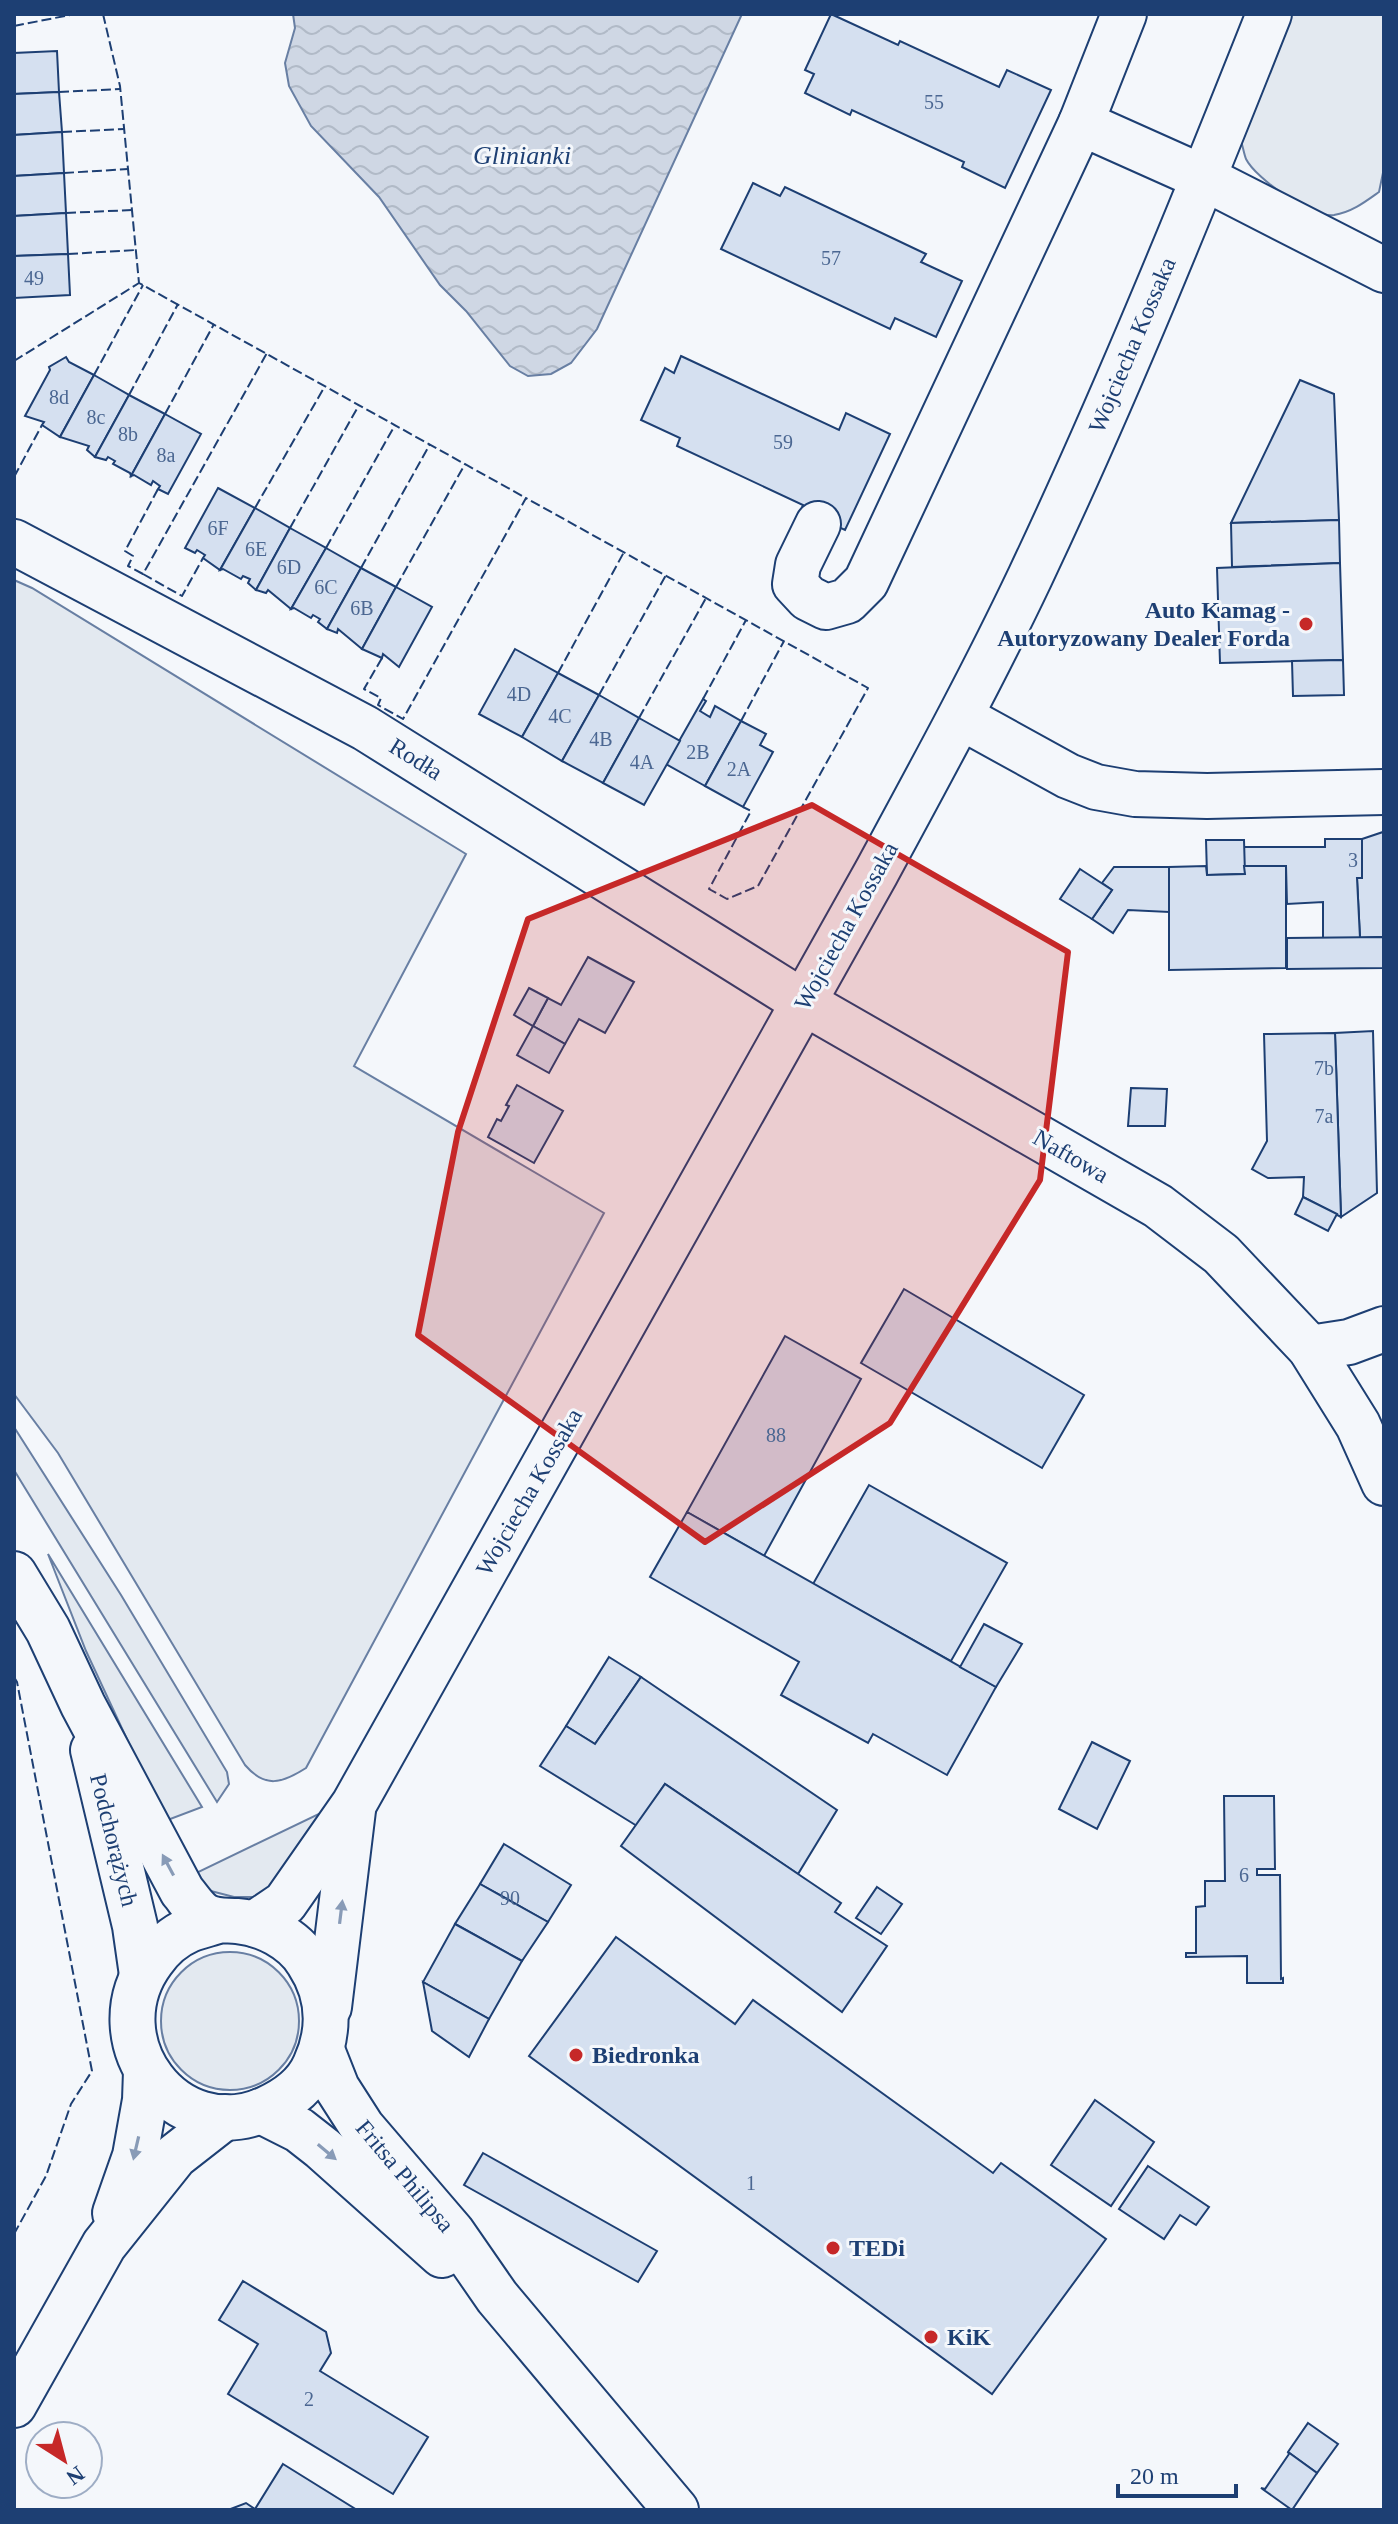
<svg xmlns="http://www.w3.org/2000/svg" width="1398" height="2524" viewBox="0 0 1398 2524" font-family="'Times New Roman',serif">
  <defs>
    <pattern id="water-waves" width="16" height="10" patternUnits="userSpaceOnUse" patternTransform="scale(2)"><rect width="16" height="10" fill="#cfd7e4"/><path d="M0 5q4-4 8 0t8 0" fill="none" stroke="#b1bac7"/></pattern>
  </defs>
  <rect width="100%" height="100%" fill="#f4f7fb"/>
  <!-- green -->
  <g fill="#e3e9f0" stroke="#687fa3" stroke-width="2">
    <path d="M1289 14H1384V168L1379 192C1365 202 1352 212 1334 215 1312 218 1256 179 1246 159 1244 154 1243 147 1241 141Z"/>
    <path d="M14 580 32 588 466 854 354 1066 604 1213 306 1768C281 1784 265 1788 245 1765L58 1453 14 1394Z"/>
    <path d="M14 1427 121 1595 227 1772 229 1784 217 1802 14 1470Z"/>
    <path d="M48 1554 202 1807 165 1821 86 1651Z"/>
    <path d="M327 1810 272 1890 253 1897H234L207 1890 194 1874Z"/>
    <circle cx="230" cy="2021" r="69"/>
  </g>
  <!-- water -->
  <path fill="url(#water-waves)" stroke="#687fa3" stroke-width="2" d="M293 14H742L597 329 571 363 551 374 528 376 510 366 466 311 440 285 379 197 311 126 289 86 285 63 295 28Z"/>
  <!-- building -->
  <g fill="#d5e0f0" stroke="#1d3f73" stroke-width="2">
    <path d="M831 14 898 45 900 41 999 87 1007 70 1051 90 1005 188 962 167 964 162 852 110 850 115 805 93 814 74 805 70Z"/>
    <path d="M57 51 59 92 14 94V53Z"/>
    <path d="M59 92 62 132 14 135V94Z"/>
    <path d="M62 132 64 173 14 176V135Z"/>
    <path d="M64 173 66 213 14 216V176Z"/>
    <path d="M753 183 780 196 785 187 926 254 921 262 962 281 936 337 895 318 890 329 721 249Z"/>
    <path d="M66 213 68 254 14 256V216Z"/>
    <path d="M68 254 70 295 14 298V256Z"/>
    <path d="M681 356 839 430 846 413 890 434 845 530 801 510 803 505 677 446 680 438 641 420 665 368 674 373Z"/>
    <path d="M66 357 69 362 94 375 60 437 42 425 44 422 25 416 50 370 49 367Z"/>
    <path d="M94 375 129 395 95 457 87 450 89 446 60 437Z"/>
    <path d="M1300 380 1334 394 1339 520 1231 523Z"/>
    <path d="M129 395 165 414 131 476 130 473 113 464 115 461 108 457 106 460 95 457Z"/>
    <path d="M165 414 201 434 168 494 158 489 160 486 153 481 151 485 134 475 131 476Z"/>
    <path d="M218 488 255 508 220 570 203 558 205 555 197 550 195 553 185 548Z"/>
    <path d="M255 508 290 528 256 590 248 583 250 579 243 576 241 579 223 569 220 570Z"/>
    <path d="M1339 520 1340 563 1232 567 1231 523Z"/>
    <path d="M290 528 326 548 291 609 268 590 266 593 256 590Z"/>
    <path d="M326 548 361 568 327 629 318 622 320 619 313 615 311 618 294 608 291 609Z"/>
    <path d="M1340 563 1343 660 1220 663 1217 568Z"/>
    <path d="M361 568 396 587 362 649 338 629 337 633 327 629Z"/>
    <path d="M396 587 432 607 399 667 383 654 382 658 362 649Z"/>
    <path d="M515 649 558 673 522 737 479 714Z"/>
    <path d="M1343 660 1344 695 1293 696 1292 661Z"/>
    <path d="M558 673 599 695 562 761 522 737Z"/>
    <path d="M599 695 639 718 603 783 562 761Z"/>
    <path d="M703 699 706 701 700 711 710 717 715 706 741 721 705 786 666 764Z"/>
    <path d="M639 718 680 741 644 805 603 783Z"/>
    <path d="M741 721 766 734 760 745 773 752 743 807 705 786Z"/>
    <path d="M1383 832 1384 937 1360 938 1357 878H1362V839Z"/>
    <path d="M1325 839H1362V878H1357L1360 938H1323V902L1287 904 1286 866H1244V847H1325Z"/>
    <path d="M1206 840H1244L1245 874 1207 875Z"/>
    <path d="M1206 866 1207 875 1245 874 1244 866H1286V968L1169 970V867Z"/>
    <path d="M1114 867H1169V912L1128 910 1113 933 1092 919 1112 890 1102 883Z"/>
    <path d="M1080 869 1112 890 1092 919 1060 899Z"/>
    <path d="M1384 937V968L1287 969V938Z"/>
    <path d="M588 957 634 982 605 1033 579 1019 565 1044 533 1026 548 998 561 1005Z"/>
    <path d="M529 988 548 998 533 1026 514 1015Z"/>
    <path d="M533 1026 565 1044 549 1073 517 1055Z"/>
    <path d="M1373 1031 1377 1193 1341 1217 1335 1033Z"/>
    <path d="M1335 1033 1341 1217 1303 1197 1304 1177 1268 1178 1252 1169 1267 1141 1264 1034Z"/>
    <path d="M517 1085 563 1111 534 1163 488 1137 497 1119 501 1121 509 1106 506 1105Z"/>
    <path d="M1131 1088 1167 1089 1165 1126H1128Z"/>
    <path d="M1303 1197 1337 1214 1328 1231 1295 1214Z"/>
    <path d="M904 1289 1084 1395 1042 1468 861 1363Z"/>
    <path d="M785 1336 861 1379 764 1556 687 1512Z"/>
    <path d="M869 1485 1007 1563 951 1661 813 1584Z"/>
    <path d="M687 1512 996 1687 947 1775 873 1734 868 1743 781 1695 799 1662 650 1577Z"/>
    <path d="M984 1624 1022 1644 996 1687 960 1667Z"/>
    <path d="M609 1657 641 1677 595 1744 566 1726Z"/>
    <path d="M641 1677 837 1810 798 1874 665 1784 637 1826 540 1766 566 1726 595 1744Z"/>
    <path d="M1092 1742 1130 1761 1097 1829 1059 1809Z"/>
    <path d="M665 1784 841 1903 835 1912 887 1946 842 2012 621 1846Z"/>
    <path d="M1224 1796H1274L1275 1869H1257V1875H1280L1281 1979 1283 1978V1983H1247V1956L1186 1957V1953H1196V1907L1205 1906V1881H1225Z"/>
    <path d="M504 1844 571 1885 548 1922 480 1884Z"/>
    <path d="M480 1884 548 1922 522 1961 455 1924Z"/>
    <path d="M877 1887 902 1904 881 1934 856 1918Z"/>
    <path d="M455 1924 522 1961 489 2019 423 1982Z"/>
    <path d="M616 1937 735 2024 753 2000 993 2173 1001 2163 1106 2239 992 2394 529 2056Z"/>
    <path d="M423 1982 489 2019 469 2057 432 2031Z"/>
    <path d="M1095 2100 1154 2142 1111 2206 1051 2165Z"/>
    <path d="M483 2153 657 2251 638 2282 464 2185Z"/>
    <path d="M1148 2166 1209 2207 1196 2225 1180 2215 1164 2239 1119 2209Z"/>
    <path d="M243 2281 326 2332 331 2353 320 2371 428 2437 393 2494 228 2394 258 2344 219 2320Z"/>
    <path d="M1308 2423 1338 2444 1317 2473 1288 2452Z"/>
    <path d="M1288 2452 1317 2473 1292 2510 1261 2488 1265 2489 1289 2454Z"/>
    <path d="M283 2464 357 2510H228L246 2503 255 2509Z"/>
  </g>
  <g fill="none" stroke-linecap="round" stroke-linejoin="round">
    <defs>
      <g id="minor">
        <path d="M1081 123 1124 14"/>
        <path d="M818 524 798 565 795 584 808 598 826 607 847 601 866 582 1081 123 1204 178 1384 270"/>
        <path d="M14 542 365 728 803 1002 1158 1206 1221 1254 1310 1348 1358 1425 1384 1483"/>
        <path d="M961 717 1068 776 1096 787 1135 794 1207 796 1384 792"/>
        <path d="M1310 1348 1349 1342 1384 1329"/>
        <path d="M14 1574 48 1630 83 1705 182 1891C188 1898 194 1908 202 1914 213 1922 224 1920 237 1921 263 1923 294 1939 308 1962 329 1994 331 2030 315 2065 306 2086 286 2100 266 2109 175 2149 94 2040 152 1961 161 1948 175 1936 189 1930 198 1926 209 1924 218 1921"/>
        <path d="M93 1750 135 1926 142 1975"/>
        <path d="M254 1924 285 1903 354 1804 876 873C929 775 982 678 1030 577 1117 393 1194 203 1269 14"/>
        <path d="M329 2007 353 1810"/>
        <path d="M322 2050 337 2088 362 2127 452 2232 497 2297 676 2510"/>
        <path d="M261 2111 299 2130 322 2148 442 2255"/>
        <path d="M115 2213 135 2156 145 2100 146 2071"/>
        <path d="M14 2405 104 2245 175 2156 225 2117"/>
      </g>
    </defs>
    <!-- minor casing -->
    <use href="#minor" stroke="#1d3f73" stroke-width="48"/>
    <!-- minor -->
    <use href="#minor" stroke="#f4f7fb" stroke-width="44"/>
    <!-- fence -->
    <g stroke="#1d3f73" stroke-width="2" stroke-dasharray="10 4" stroke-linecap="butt">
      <path d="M103 14 120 86 139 283 526 498"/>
      <path d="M14 26 75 14"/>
      <path d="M59 92 120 89"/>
      <path d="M62 132 124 129"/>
      <path d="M64 173 128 169"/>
      <path d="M66 213 132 210"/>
      <path d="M68 254 136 250"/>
      <path d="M14 361 139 283"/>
      <path d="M94 375 143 285"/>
      <path d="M129 395 178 304"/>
      <path d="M165 414 214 324"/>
      <path d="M14 477 42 425"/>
      <path d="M158 489 125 551 133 556 128 566 143 574 267 353"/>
      <path d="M255 508 325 386"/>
      <path d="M290 528 359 405"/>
      <path d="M326 548 395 425"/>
      <path d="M361 568 430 444"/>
      <path d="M143 574 182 596 203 558"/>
      <path d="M396 587 465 464"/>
      <path d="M382 658 364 689 381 698 378 705 403 719 526 498 868 688 758 886 727 899 709 889 751 811 743 807"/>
      <path d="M558 673 624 552"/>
      <path d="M599 695 666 575"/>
      <path d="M703 699 746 620"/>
      <path d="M639 718 706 598"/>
      <path d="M741 721 784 641"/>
      <path d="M14 1677 17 1682 92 2071 71 2104 46 2176 14 2234"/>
    </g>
  </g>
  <!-- one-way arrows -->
  <defs><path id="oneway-solid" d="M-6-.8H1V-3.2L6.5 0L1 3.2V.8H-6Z" transform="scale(2)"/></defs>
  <g fill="#889bb7">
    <use href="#oneway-solid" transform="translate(168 1865) rotate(-118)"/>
    <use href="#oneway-solid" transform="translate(341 1912) rotate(-83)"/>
    <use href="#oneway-solid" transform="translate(136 2148) rotate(103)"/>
    <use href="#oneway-solid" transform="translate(327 2152) rotate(40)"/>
  </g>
  <!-- marked area -->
  <path fill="#c62828" fill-opacity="0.2" stroke="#c62828" stroke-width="6" stroke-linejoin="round" d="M812 805 1068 952 1040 1180 890 1423 705 1542 418 1335 458 1132 528 919Z"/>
  <!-- markers -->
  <g fill="#c62828" stroke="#f4f7fb" stroke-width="3">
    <circle cx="1306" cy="624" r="8"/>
    <circle cx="576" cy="2055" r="8"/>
    <circle cx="833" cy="2248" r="8"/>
    <circle cx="931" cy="2337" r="8"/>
  </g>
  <g text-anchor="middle" stroke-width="6" stroke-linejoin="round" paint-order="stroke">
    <!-- number labels -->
    <g font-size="20" fill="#4b6792">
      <text x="934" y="109">55</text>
      <text x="831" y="265">57</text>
      <text x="34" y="285">49</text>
      <text x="59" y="404">8d</text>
      <text x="96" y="424">8c</text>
      <text x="128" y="441">8b</text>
      <text x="783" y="449">59</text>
      <text x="166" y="462">8a</text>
      <text x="218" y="535">6F</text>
      <text x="256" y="556">6E</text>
      <text x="289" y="574">6D</text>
      <text x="326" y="594">6C</text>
      <text x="362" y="615">6B</text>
      <text x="519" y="701">4D</text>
      <text x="560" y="723">4C</text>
      <text x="601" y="746">4B</text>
      <text x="698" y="759">2B</text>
      <text x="642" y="769">4A</text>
      <text x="739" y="776">2A</text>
      <text x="1353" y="867">3</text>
      <text x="1324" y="1075">7b</text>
      <text x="1324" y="1123">7a</text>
      <text x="776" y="1442">88</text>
      <text x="1244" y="1882">6</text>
      <text x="510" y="1905">90</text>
      <text x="751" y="2190">1</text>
      <text x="309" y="2406">2</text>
    </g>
    <!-- street labels -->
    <g font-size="24" fill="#1d3f73" stroke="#f4f7fb">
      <text transform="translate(1132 345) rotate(-67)" y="8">Wojciecha Kossaka</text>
      <text transform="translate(416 759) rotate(32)" y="8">Rodła</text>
      <text transform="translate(846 926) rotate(-61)" y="8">Wojciecha Kossaka</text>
      <text transform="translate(1071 1156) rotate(30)" y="8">Naftowa</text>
      <text transform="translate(529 1492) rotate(-60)" y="8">Wojciecha Kossaka</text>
      <text transform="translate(114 1840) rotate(76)" y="8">Podchorążych</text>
      <text transform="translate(405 2176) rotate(50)" y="8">Fritsa Philipsa</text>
    </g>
    <!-- poi labels -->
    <g font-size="24" font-weight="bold" fill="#1d3f73" stroke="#f4f7fb" text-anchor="start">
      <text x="1290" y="618" text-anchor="end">Auto Kamag -<tspan x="1290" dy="28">Autoryzowany Dealer Forda</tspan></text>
      <text x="592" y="2063">Biedronka</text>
      <text x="849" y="2256">TEDi</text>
      <text x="947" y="2345">KiK</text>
    </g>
    <!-- water labels -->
    <g font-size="26" font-style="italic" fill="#1d3f73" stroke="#f4f7fb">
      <text x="522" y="164">Glinianki</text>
    </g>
  </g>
  <!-- border -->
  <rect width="1398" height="2524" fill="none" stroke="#1d3f73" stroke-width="32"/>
  <!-- north arrow -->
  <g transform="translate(64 2460) rotate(144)"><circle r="38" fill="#f4f7fb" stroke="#9eadc5" stroke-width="2"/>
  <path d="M0-6L14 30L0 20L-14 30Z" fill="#c62828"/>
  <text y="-12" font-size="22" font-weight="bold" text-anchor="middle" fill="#1d3f73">N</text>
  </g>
  <!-- scale -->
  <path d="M1118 2484v12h118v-12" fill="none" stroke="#1d3f73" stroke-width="4"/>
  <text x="1130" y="2484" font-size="24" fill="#1d3f73" stroke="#f4f7fb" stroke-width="6" paint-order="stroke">20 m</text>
</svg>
